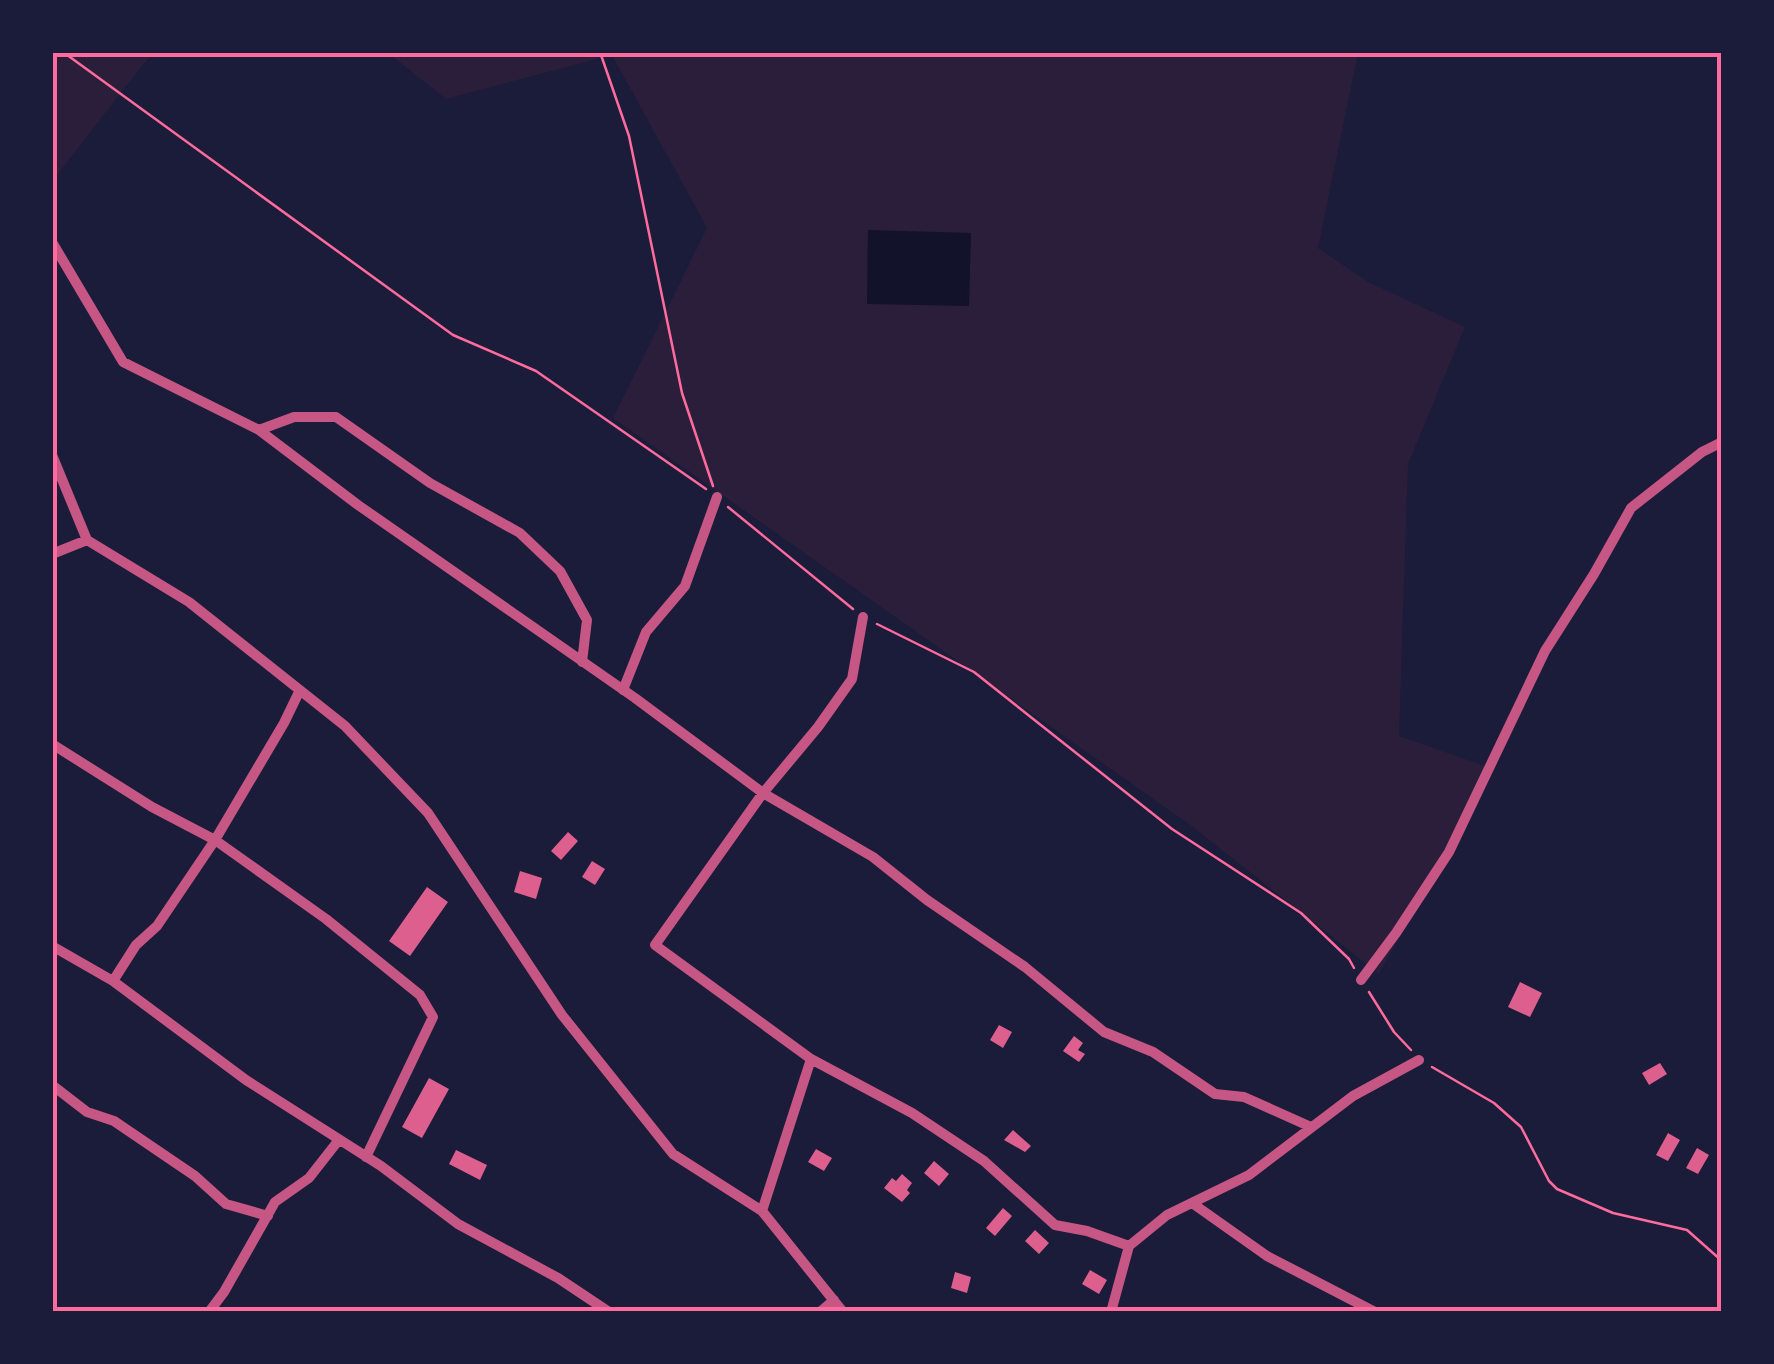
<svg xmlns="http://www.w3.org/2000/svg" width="1774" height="1364" font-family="'PT Serif',serif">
<rect width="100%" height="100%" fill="#1b1b3a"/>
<!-- green -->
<path fill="#2a1e3b" d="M 53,53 L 156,53 L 146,61 L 53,180 Z
M 388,53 L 1358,53 L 1318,248 L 1368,282 L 1465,327 L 1408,464 L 1399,736 L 1485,766 L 1424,893 L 1379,974 L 1193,827 L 613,418 L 707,228 L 612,55 L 446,99 Z"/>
<!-- water -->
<path fill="#12122b" d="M 868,230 L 971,233 L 969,306 L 867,304 Z"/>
<!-- building -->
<path fill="#dd5f8e" d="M 568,832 L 578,841 L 561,860 L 551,851 Z
M 592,861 L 605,869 L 595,885 L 582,877 Z
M 520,871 L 542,878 L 536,899 L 514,892 Z
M 427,887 L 448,902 L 410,956 L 389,941 Z
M 1520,982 L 1542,993 L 1530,1017 L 1508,1007 Z
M 999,1025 L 1012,1032 L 1003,1048 L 990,1040 Z
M 1074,1036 L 1083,1043 L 1078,1050 L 1085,1054 L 1079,1062 L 1063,1051 Z
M 1660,1063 L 1667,1074 L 1649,1085 L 1642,1073 Z
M 429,1078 L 449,1089 L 422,1138 L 402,1127 Z
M 1013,1130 L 1031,1146 L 1025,1152 L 1004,1140 Z
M 1668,1133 L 1680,1140 L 1668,1161 L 1656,1155 Z
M 1697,1148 L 1709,1155 L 1698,1174 L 1686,1168 Z
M 816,1149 L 832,1158 L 824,1171 L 808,1162 Z
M 456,1150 L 487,1165 L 480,1180 L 449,1164 Z
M 934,1161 L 949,1174 L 939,1186 L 924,1173 Z
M 902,1174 L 912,1183 L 907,1190 L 910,1193 L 902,1202 L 884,1188 L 892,1178 L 896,1181 Z
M 1003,1208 L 1012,1216 L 995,1236 L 986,1228 Z
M 1035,1230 L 1049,1243 L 1039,1254 L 1025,1241 Z
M 1090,1270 L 1107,1280 L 1099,1294 L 1082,1284 Z
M 955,1272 L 971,1277 L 967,1293 L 951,1288 Z"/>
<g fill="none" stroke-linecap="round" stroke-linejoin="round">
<!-- path -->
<path stroke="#ff6b9d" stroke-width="2.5" d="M 63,52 L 453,335 L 536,371 L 706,489
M 600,52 L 629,136 L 682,393 L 713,486
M 728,507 L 853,609
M 877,624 L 974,672 L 1172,829 L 1301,913 L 1349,959 L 1354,968
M 1369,992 L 1394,1032 L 1411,1050
M 1432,1067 L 1494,1103 L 1521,1127 L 1549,1181 L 1557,1189 L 1613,1213 L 1687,1230 L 1722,1261"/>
<!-- minor -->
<path stroke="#c65784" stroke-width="10" d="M 52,242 L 123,362 L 259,430 L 358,505 L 635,698 L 763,793 L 873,857 L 927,900 L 1025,967 L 1104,1032 L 1153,1052 L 1215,1094 L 1244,1097 L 1311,1127
M 259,430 L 294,417 L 336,417 L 430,483 L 520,533 L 560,571 L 587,620 L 582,662
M 52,455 L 87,540 L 189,602 L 345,726 L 428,813 L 562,1015 L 673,1154 L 762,1211 L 843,1312
M 52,554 L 87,540
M 863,617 L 852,679 L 818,727 L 763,793 L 655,945 L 811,1059 L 912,1113 L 984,1161 L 1055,1225 L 1087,1231 L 1129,1246
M 623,690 L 646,632 L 685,586 L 717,497
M 52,744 L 152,807 L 215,840 L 326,919 L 420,995 L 433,1017 L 366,1157
M 52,946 L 113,981 L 246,1080 L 381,1166 L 458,1224 L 558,1278 L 609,1312
M 1361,980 L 1396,933 L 1449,852 L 1545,651 L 1594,574 L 1631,508 L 1702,452 L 1722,442
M 113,981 L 136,945 L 157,926 L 215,840 L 284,723 L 299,692
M 52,1085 L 87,1112 L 114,1121 L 195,1176 L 226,1204 L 268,1216
M 1192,1203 L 1267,1256 L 1375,1312
M 762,1211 L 811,1059
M 209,1312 L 224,1292 L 275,1202 L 309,1178 L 338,1141
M 820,1312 L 834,1300
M 1111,1312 L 1129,1246 L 1167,1215 L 1249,1175 L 1353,1096 L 1419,1060"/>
</g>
<!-- border -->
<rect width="1774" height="1364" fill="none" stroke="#1b1b3a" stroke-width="110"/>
<rect x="55" y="55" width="1664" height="1254" fill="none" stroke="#ff6b9d" stroke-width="4"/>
</svg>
